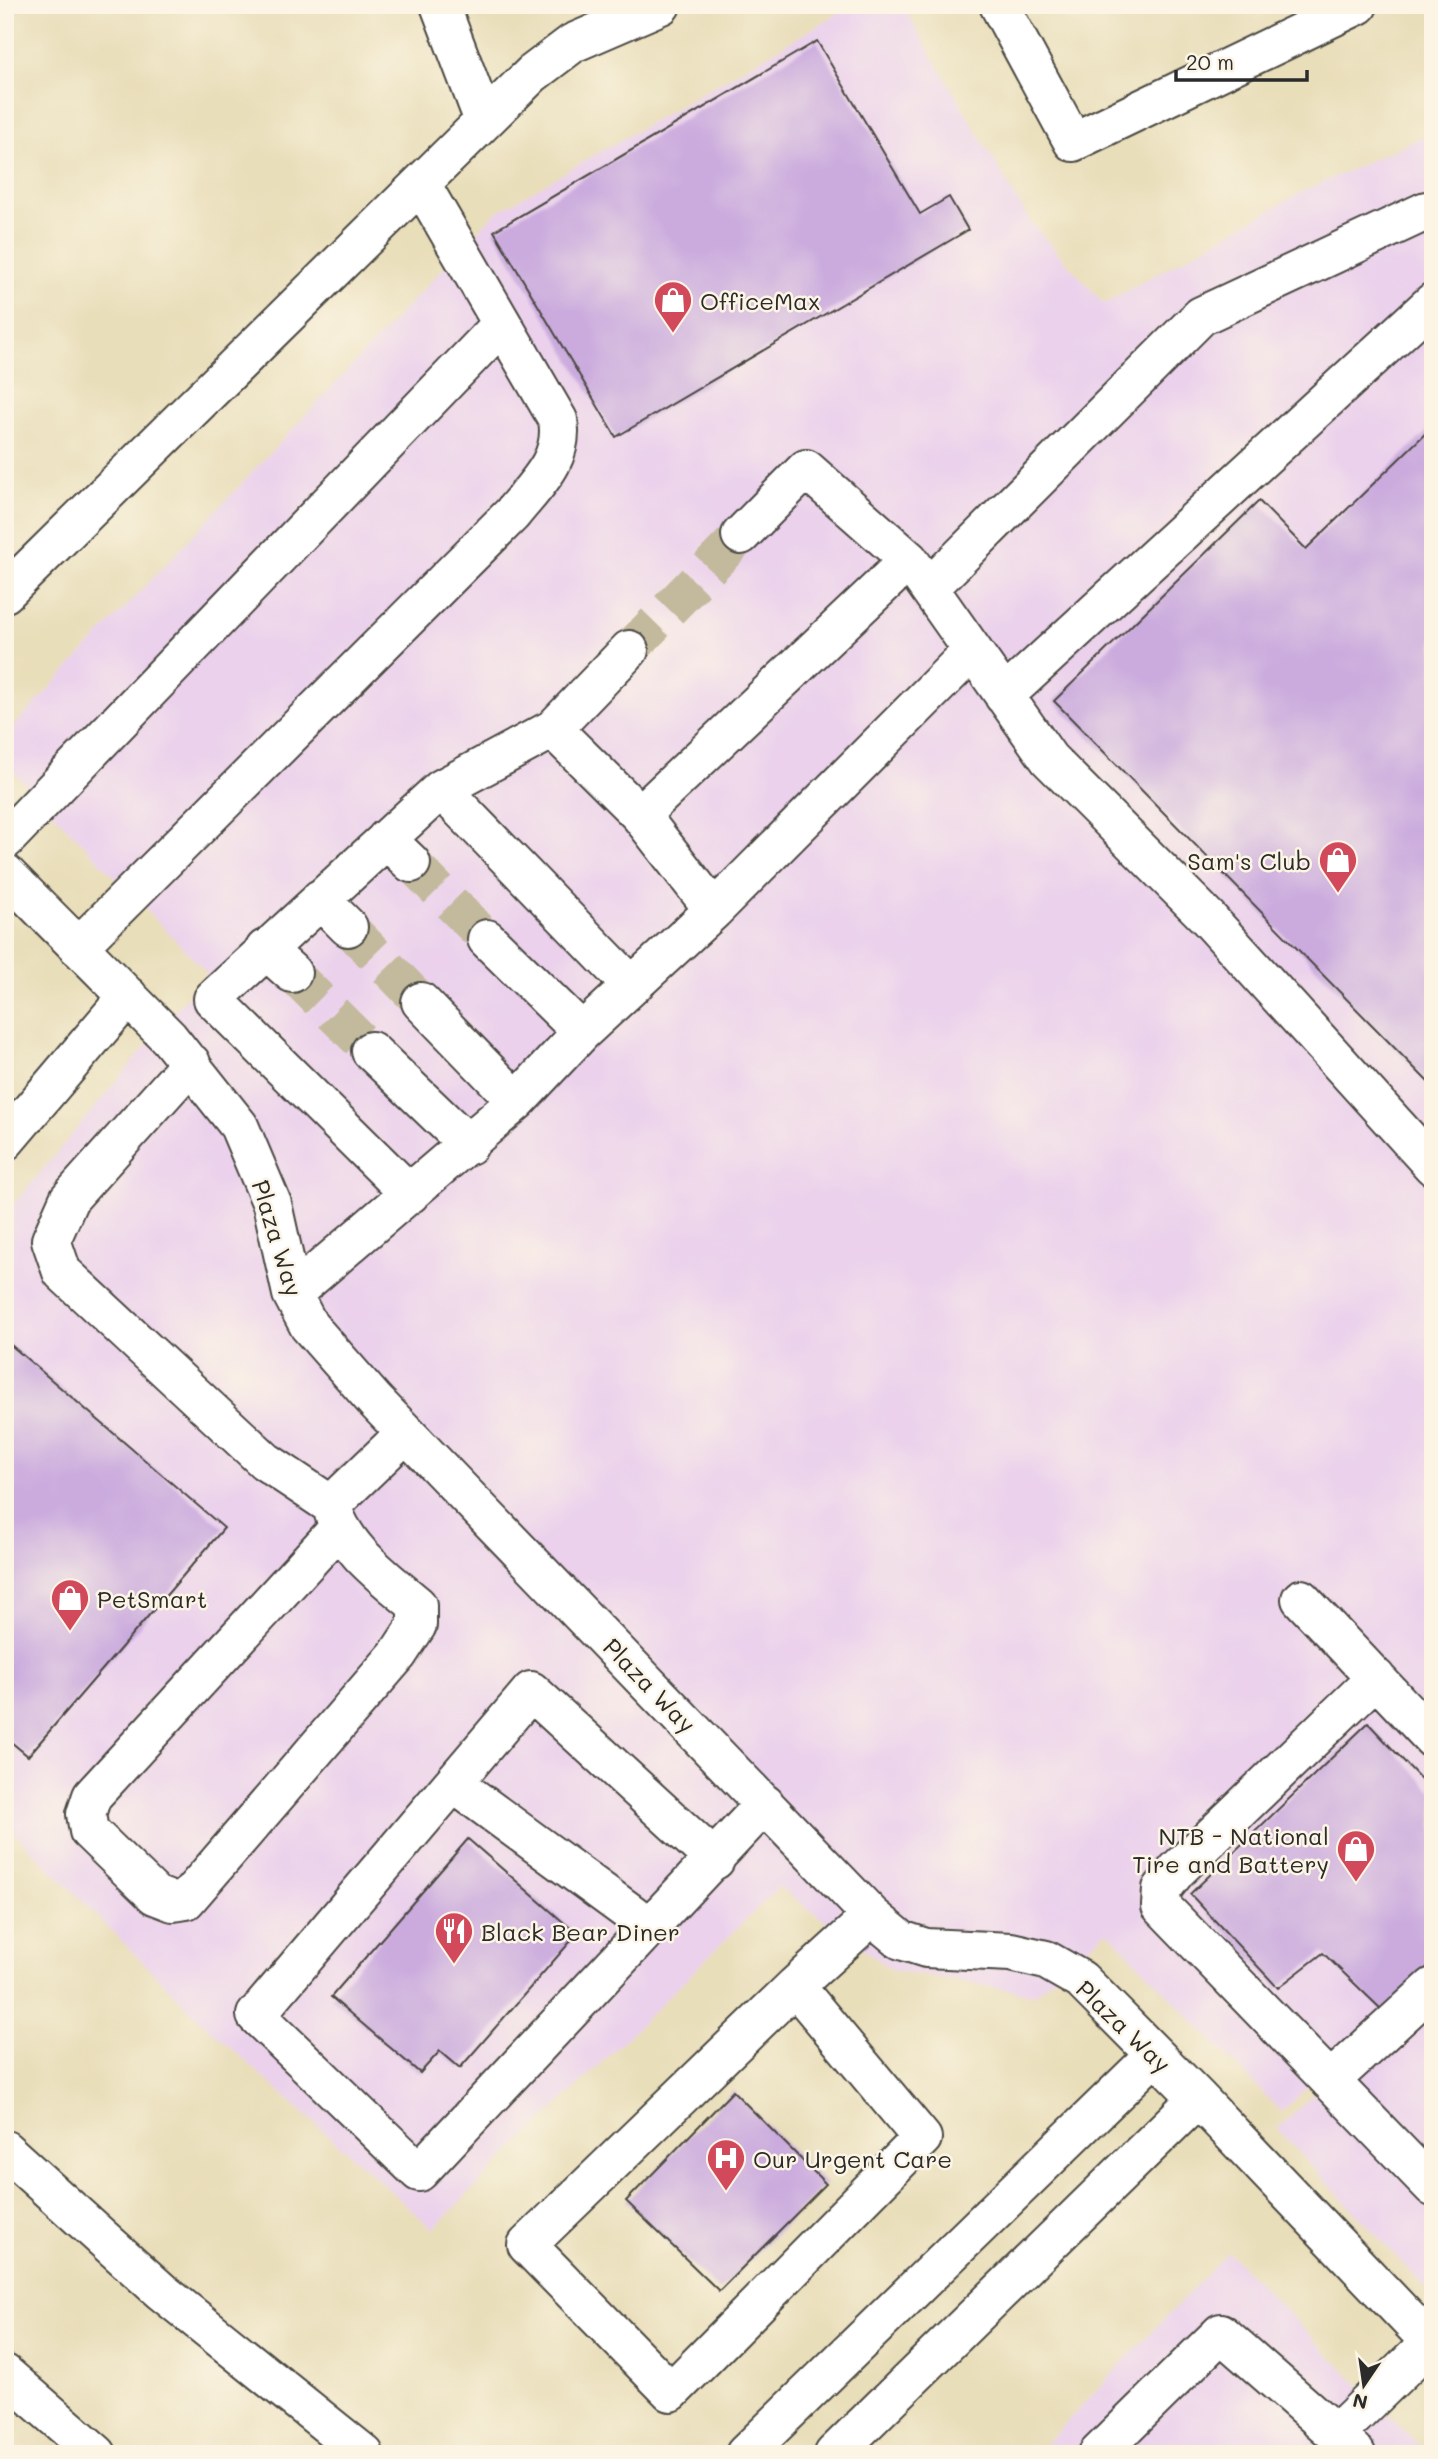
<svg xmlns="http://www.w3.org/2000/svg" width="1438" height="2459" font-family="Mali,sans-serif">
<rect width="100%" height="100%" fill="#fcf5e5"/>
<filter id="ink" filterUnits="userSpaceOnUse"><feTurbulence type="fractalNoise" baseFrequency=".0143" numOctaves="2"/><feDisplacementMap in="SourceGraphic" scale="14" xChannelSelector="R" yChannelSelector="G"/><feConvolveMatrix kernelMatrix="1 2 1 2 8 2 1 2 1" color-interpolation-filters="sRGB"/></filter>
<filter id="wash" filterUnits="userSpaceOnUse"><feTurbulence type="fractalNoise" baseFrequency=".00686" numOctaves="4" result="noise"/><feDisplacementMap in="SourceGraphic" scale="28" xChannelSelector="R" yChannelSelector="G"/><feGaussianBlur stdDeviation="1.57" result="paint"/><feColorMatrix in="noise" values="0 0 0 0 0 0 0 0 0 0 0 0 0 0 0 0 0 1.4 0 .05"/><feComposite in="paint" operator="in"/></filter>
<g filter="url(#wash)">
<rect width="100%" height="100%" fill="#e9deba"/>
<!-- built -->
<path fill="#ebd1ec" d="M 853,5 L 902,5 L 1031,223 L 1104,304 L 1302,192 L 1433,132 L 1433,1969 L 1281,2112 L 1107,1931 L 1034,1994 L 892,1970 L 779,1887 L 433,2229 L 201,2021 L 5,1823 L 5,1215 L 207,973 L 5,763 L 5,736 L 495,213 Z
M 1433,1980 L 1433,2296 L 1277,2129 Z
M 1228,2252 L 1427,2454 L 1036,2454 Z"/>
<g id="blocks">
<!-- building -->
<path fill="#cbabde" d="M 817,41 L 920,214 L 949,197 L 968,230 L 616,437 L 494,231 Z
M 1433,426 L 1433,1087 L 1054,701 L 1259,501 L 1306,549 Z
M 5,1340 L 224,1528 L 28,1756 L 5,1737 Z
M 1368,1723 L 1433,1792 L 1433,1962 L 1383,2011 L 1323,1953 L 1278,1988 L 1190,1894 Z
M 468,1839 L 577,1934 L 460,2068 L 440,2051 L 420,2073 L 331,1997 Z
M 733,2091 L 826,2184 L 719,2291 L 626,2201 Z"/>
</g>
</g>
<g filter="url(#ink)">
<use href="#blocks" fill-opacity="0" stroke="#484640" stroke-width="2"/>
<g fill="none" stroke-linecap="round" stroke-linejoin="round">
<!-- minor-tunnel -->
<path stroke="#c3ba9d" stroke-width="38" stroke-dasharray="38 19" stroke-linecap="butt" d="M 629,650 L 741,535
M 411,863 L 487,939
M 348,927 L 421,1002
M 292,973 L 371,1051"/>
<!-- minor casing -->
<g stroke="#484640" stroke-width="42">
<path id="minor" d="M 440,5 L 484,121
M 999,5 L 1073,142 L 1358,5
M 741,535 L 806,469 L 909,560 L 1049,759 L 1208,918 L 1433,1166
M 930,587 L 1201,316 L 1426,211 L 1433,214
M 5,593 L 532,74 L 573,43 L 661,5
M 1004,696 L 1433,302
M 553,729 L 640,815 L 714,910
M 441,789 L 631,985
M 640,815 L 909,560
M 386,839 L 411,863
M 5,840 L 502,324
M 5,873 L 169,1038 L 239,1126 L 272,1204 L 292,1294 L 309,1326 L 375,1401 L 872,1916 L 901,1940 L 926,1948 L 1011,1952 L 1046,1960 L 1081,1980 L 1198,2098 L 1433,2345
M 320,899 L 348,927
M 487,939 L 582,1032
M 78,947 L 512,514 C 535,485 565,460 558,420 L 421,184
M 265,949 L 292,973
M 421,1002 L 517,1101
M 371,1051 L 469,1145
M 191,1063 L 69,1199 L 51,1240 L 62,1272 L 265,1461 L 331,1505 L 406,1433
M 5,1141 L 128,996
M 410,1194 L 213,999 L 441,789 L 553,729 L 629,650
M 292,1294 L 517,1101 L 582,1032 L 714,910 L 972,651
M 331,1505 C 344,1549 383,1576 417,1605 L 417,1625 L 398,1654 L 186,1900 L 173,1902 L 155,1895 L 89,1831 L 86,1814 L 92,1796 L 338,1529
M 1301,1599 L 1433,1739
M 1376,1678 L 1177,1870 L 1162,1889 L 1161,1906 L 1433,2187
M 453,1783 L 651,1928
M 715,1860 L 531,1691 L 256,2015 L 419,2172 L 765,1804
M 795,1986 L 922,2138 L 671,2392 L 527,2245 L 795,1986 L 872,1916
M 1330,2081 L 1433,1987
M 5,2150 L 161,2291 L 364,2454
M 745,2454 L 1155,2055
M 834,2454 L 1198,2098
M 1098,2454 L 1221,2333 L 1336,2434
M 1356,2454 L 1336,2434 L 1431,2342"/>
</g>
<!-- highway casing -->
<g stroke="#484640" stroke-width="42">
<path id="highway" d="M 5,2374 L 97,2454"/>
</g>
<!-- minor -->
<use href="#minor" stroke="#fff" stroke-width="38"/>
<!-- highway -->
<use href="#highway" stroke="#fff" stroke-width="38"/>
</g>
</g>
<!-- icons -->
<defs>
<g id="shop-pin" transform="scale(2.0125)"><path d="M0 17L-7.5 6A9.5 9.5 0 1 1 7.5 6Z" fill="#d1495b" stroke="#fcf5e5"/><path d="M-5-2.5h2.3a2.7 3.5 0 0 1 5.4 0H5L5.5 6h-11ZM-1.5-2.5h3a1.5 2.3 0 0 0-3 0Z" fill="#fff"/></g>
<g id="restaurant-pin" transform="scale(2.0125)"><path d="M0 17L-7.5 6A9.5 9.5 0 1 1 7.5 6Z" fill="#d1495b" stroke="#fcf5e5"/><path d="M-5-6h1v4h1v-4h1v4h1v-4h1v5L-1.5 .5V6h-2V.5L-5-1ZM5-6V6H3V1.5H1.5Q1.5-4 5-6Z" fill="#fff"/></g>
<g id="hospital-pin" transform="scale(2.0125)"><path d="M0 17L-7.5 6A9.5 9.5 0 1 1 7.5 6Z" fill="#d1495b" stroke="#fcf5e5"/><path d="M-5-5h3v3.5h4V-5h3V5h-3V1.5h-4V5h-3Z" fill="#fff"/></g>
</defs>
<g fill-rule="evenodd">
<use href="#shop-pin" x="673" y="300"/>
<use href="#shop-pin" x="1338" y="860"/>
<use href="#shop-pin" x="70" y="1598"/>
<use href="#shop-pin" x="1356" y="1849"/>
<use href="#restaurant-pin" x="454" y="1931"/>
<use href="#hospital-pin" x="726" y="2158"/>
</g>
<g text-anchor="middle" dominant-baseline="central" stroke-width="5" stroke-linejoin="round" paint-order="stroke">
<!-- poi labels -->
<g font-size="24" fill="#2b2b2b" stroke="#fcf5e5" text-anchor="start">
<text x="700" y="300">OfficeMax</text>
<text x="1311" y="860" text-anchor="end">Sam's Club</text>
<text x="97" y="1598">PetSmart</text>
<text x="1329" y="1835" text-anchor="end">NTB - National<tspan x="1329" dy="28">Tire and Battery</tspan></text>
<text x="481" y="1931">Black Bear Diner</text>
<text x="753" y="2158">Our Urgent Care</text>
</g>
<!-- street labels -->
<g font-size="24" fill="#2b2b2b" stroke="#fcf5e5">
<text transform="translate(278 1238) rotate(73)">Plaza Way</text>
<text transform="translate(650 1685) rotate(46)">Plaza Way</text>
<text transform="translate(1124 2026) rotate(44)">Plaza Way</text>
</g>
</g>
<!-- margin -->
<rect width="1438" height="2459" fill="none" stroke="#fcf5e5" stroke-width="28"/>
<!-- north arrow -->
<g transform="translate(1364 2385) rotate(193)" stroke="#fcf5e5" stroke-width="5" paint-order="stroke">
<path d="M0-5L12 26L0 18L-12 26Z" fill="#2b2b2b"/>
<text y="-10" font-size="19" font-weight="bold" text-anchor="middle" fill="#2b2b2b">N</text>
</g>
<!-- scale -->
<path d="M1176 70v10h131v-10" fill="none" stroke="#2b2b2b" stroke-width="3.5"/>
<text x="1186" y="70" font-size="21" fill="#2b2b2b" stroke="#fcf5e5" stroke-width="5" paint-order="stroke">20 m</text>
</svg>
